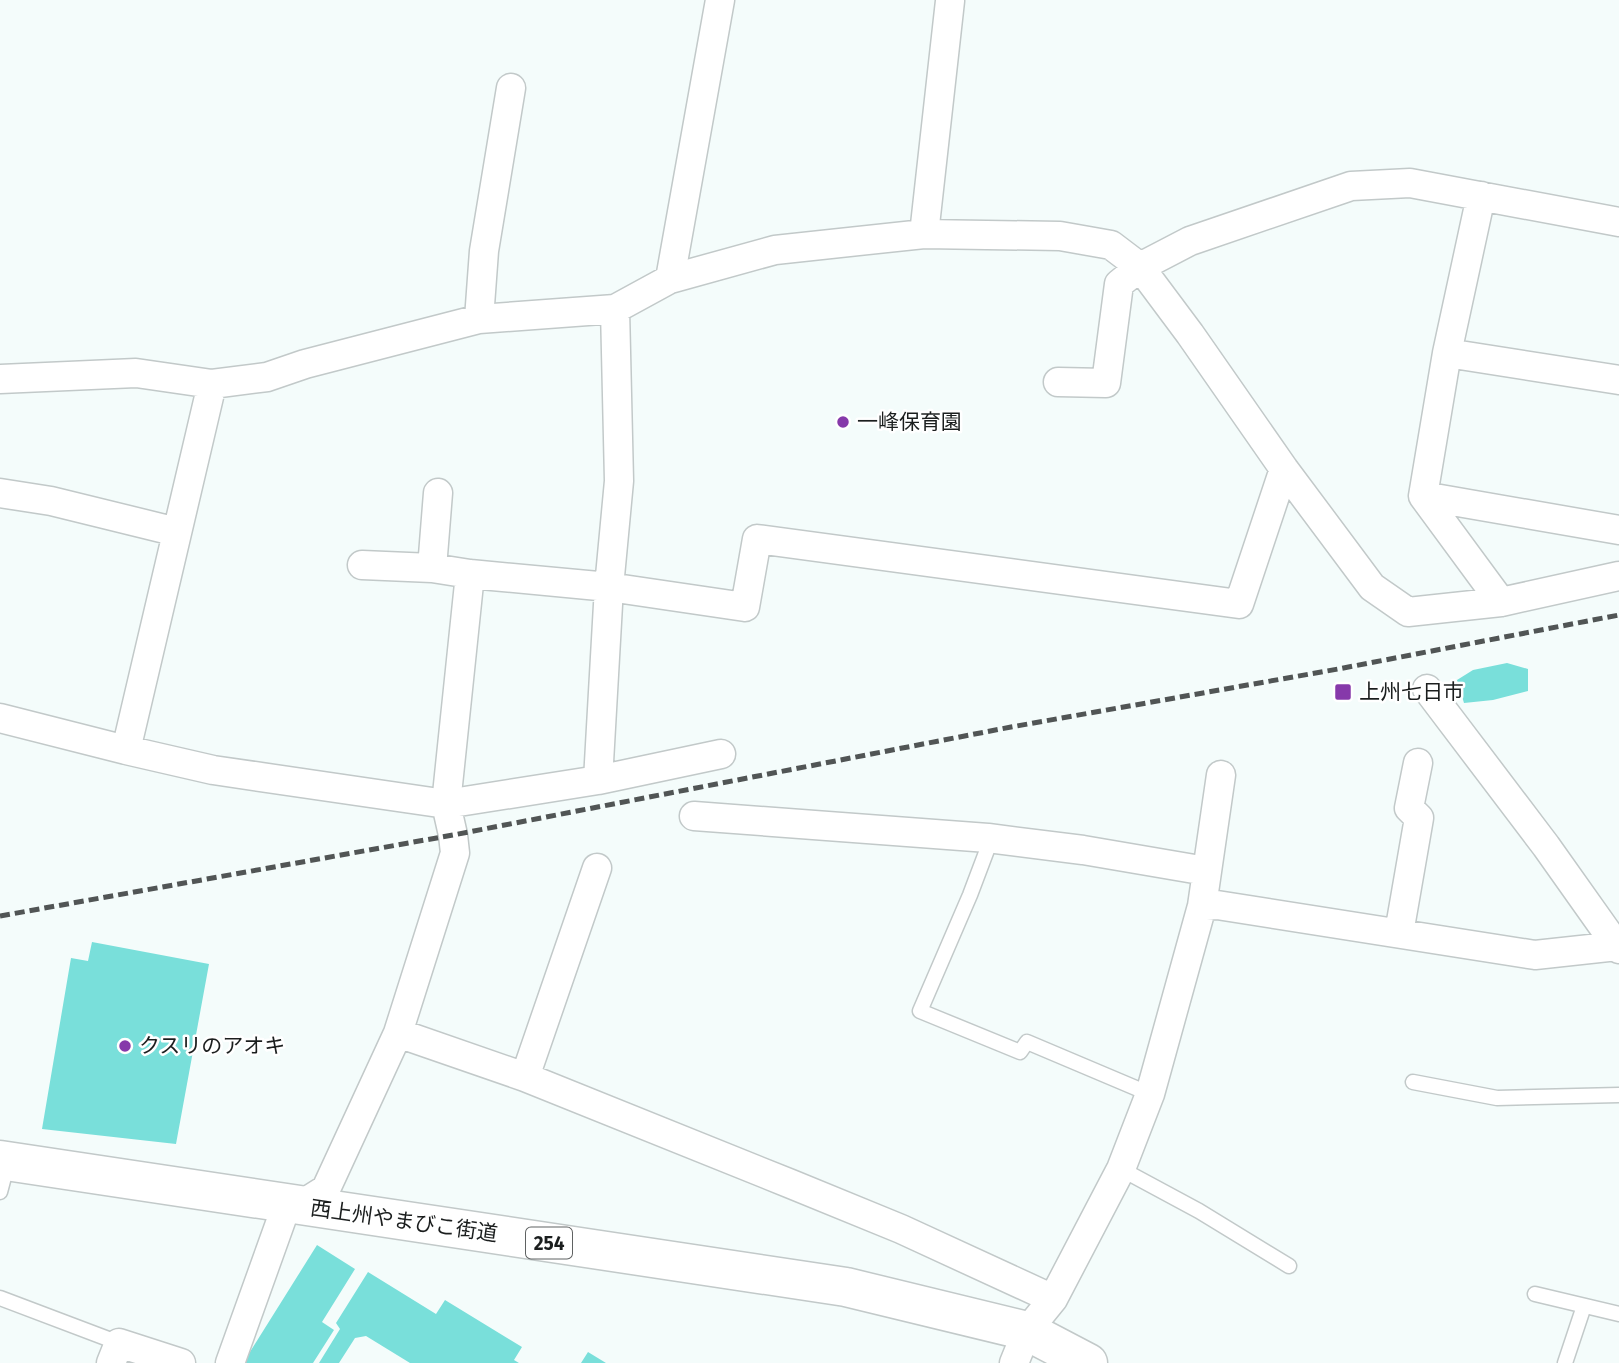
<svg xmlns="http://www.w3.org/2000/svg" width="1619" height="1363" font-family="'Fira Sans','Noto Sans JP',sans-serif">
<rect width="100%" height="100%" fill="#f4fcfb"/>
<!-- building -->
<path fill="#79dfda" d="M 1507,663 L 1528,669 L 1528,691 L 1493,700 L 1464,703 L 1457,680 L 1473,670 Z
M 92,942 L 209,964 L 176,1144 L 42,1129 L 71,958 L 88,961 Z
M 317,1245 L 355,1269 L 322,1322 L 334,1330 L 313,1363 L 243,1363 Z
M 368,1272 L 436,1314 L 445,1300 L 522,1347 L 514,1360 L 519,1363 L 410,1363 L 366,1336 L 355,1338 L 339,1363 L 319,1363 L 340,1329 L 336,1323 Z
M 588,1352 L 606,1363 L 581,1363 Z"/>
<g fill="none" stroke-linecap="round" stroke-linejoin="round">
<!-- service casing -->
<g stroke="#c2c9c9" stroke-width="17">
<path id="service" d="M 988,838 L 987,850 L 970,895 L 920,1011 L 1020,1052 L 1027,1042 L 1150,1094
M 1413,1082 L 1497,1098 L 1619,1095
M 1121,1169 L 1199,1211 L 1289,1266
M 0,1192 L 8,1162
M 1535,1294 L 1619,1314
M 0,1298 L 119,1343
M 1565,1363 L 1584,1306"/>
</g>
<!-- minor casing -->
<g stroke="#c2c9c9" stroke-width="31">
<path id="minor" d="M 1481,196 L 1447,353 L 1423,496 L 1501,602
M 924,234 L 950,1
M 670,279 L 720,0
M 479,319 L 484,251 L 511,88
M 1447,353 L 1619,380
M 0,379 L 136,373 L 212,384 L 267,377 L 305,364 L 479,319 L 615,309 L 670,279 L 775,250 L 924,234 L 1060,236 L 1111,245 L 1140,267 L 1190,334 L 1284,469 L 1372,587 L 1408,612 L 1501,602 L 1619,576
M 1058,382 L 1106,383 L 1119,284 L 1140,267 L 1190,241 L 1351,186 L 1410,183 L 1619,222
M 0,493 L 51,501 L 177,532
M 1423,496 L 1619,530
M 362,565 L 432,568 L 470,574 L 609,587 L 745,607 L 757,539 L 1239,604 L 1284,469
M 432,568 L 438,493
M 470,574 L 446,804 L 598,780 L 721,754
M 1427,689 L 1546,846 L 1619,949
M 0,718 L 126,750 L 213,770 L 446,804 L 453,835 L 455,853 L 398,1033 L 326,1189 L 299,1206
M 126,750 L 212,384
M 598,780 L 609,587 L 619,481 L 615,309
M 694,816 L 988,838 L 1083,850 L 1206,871
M 1202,906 L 1217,905 L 1535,955 L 1618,946
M 1399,933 L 1419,818 L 1409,808 L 1418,763
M 398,1033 L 525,1077 L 791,1184 L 901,1229 L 1053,1299
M 525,1077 L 597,868
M 111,1363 L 119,1343 L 181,1363
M 230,1363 L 287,1204
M 1014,1363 L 1027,1331 L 1053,1299 L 1121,1169 L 1150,1094 L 1202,906 L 1221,775"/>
</g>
<!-- trunk casing -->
<g stroke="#c2c9c9" stroke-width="41">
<path id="trunk" d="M 0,1160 L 846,1287 L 1027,1331 L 1088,1363"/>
</g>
<!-- service -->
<use href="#service" stroke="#fff" stroke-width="14"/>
<!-- minor -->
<use href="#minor" stroke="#fff" stroke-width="28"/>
<!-- trunk -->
<use href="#trunk" stroke="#fff" stroke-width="38"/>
<!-- rail -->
<path stroke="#515555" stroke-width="5" stroke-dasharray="10 5" stroke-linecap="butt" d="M 0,916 L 453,835 L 1011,727 L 1338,669 L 1619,615"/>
</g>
<!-- markers -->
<g fill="#8639aa" stroke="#fff" stroke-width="2.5">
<circle cx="843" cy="422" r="7"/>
<rect x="1334" y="683" width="18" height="18" rx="3.5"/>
<circle cx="125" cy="1046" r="7"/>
</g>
<g text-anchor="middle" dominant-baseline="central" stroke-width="5" stroke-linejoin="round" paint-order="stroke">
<!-- shield labels -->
<rect fill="#fff" stroke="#5f6262" stroke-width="2" x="526" y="1227.5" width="46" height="31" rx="5"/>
<g font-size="19" font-weight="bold" fill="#1b1e1e">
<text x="549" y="1243">254</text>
</g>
<!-- poi labels -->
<g font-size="21" fill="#1b1e1e" stroke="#fff" text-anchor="start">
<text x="857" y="422">一峰保育園</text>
<text x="1359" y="692">上州七日市</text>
<text x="139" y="1046">クスリのアオキ</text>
</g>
<!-- street labels -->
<g font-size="21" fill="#1b1e1e" stroke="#fff">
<text transform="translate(404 1221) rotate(8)">西上州やまびこ街道</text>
</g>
</g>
</svg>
